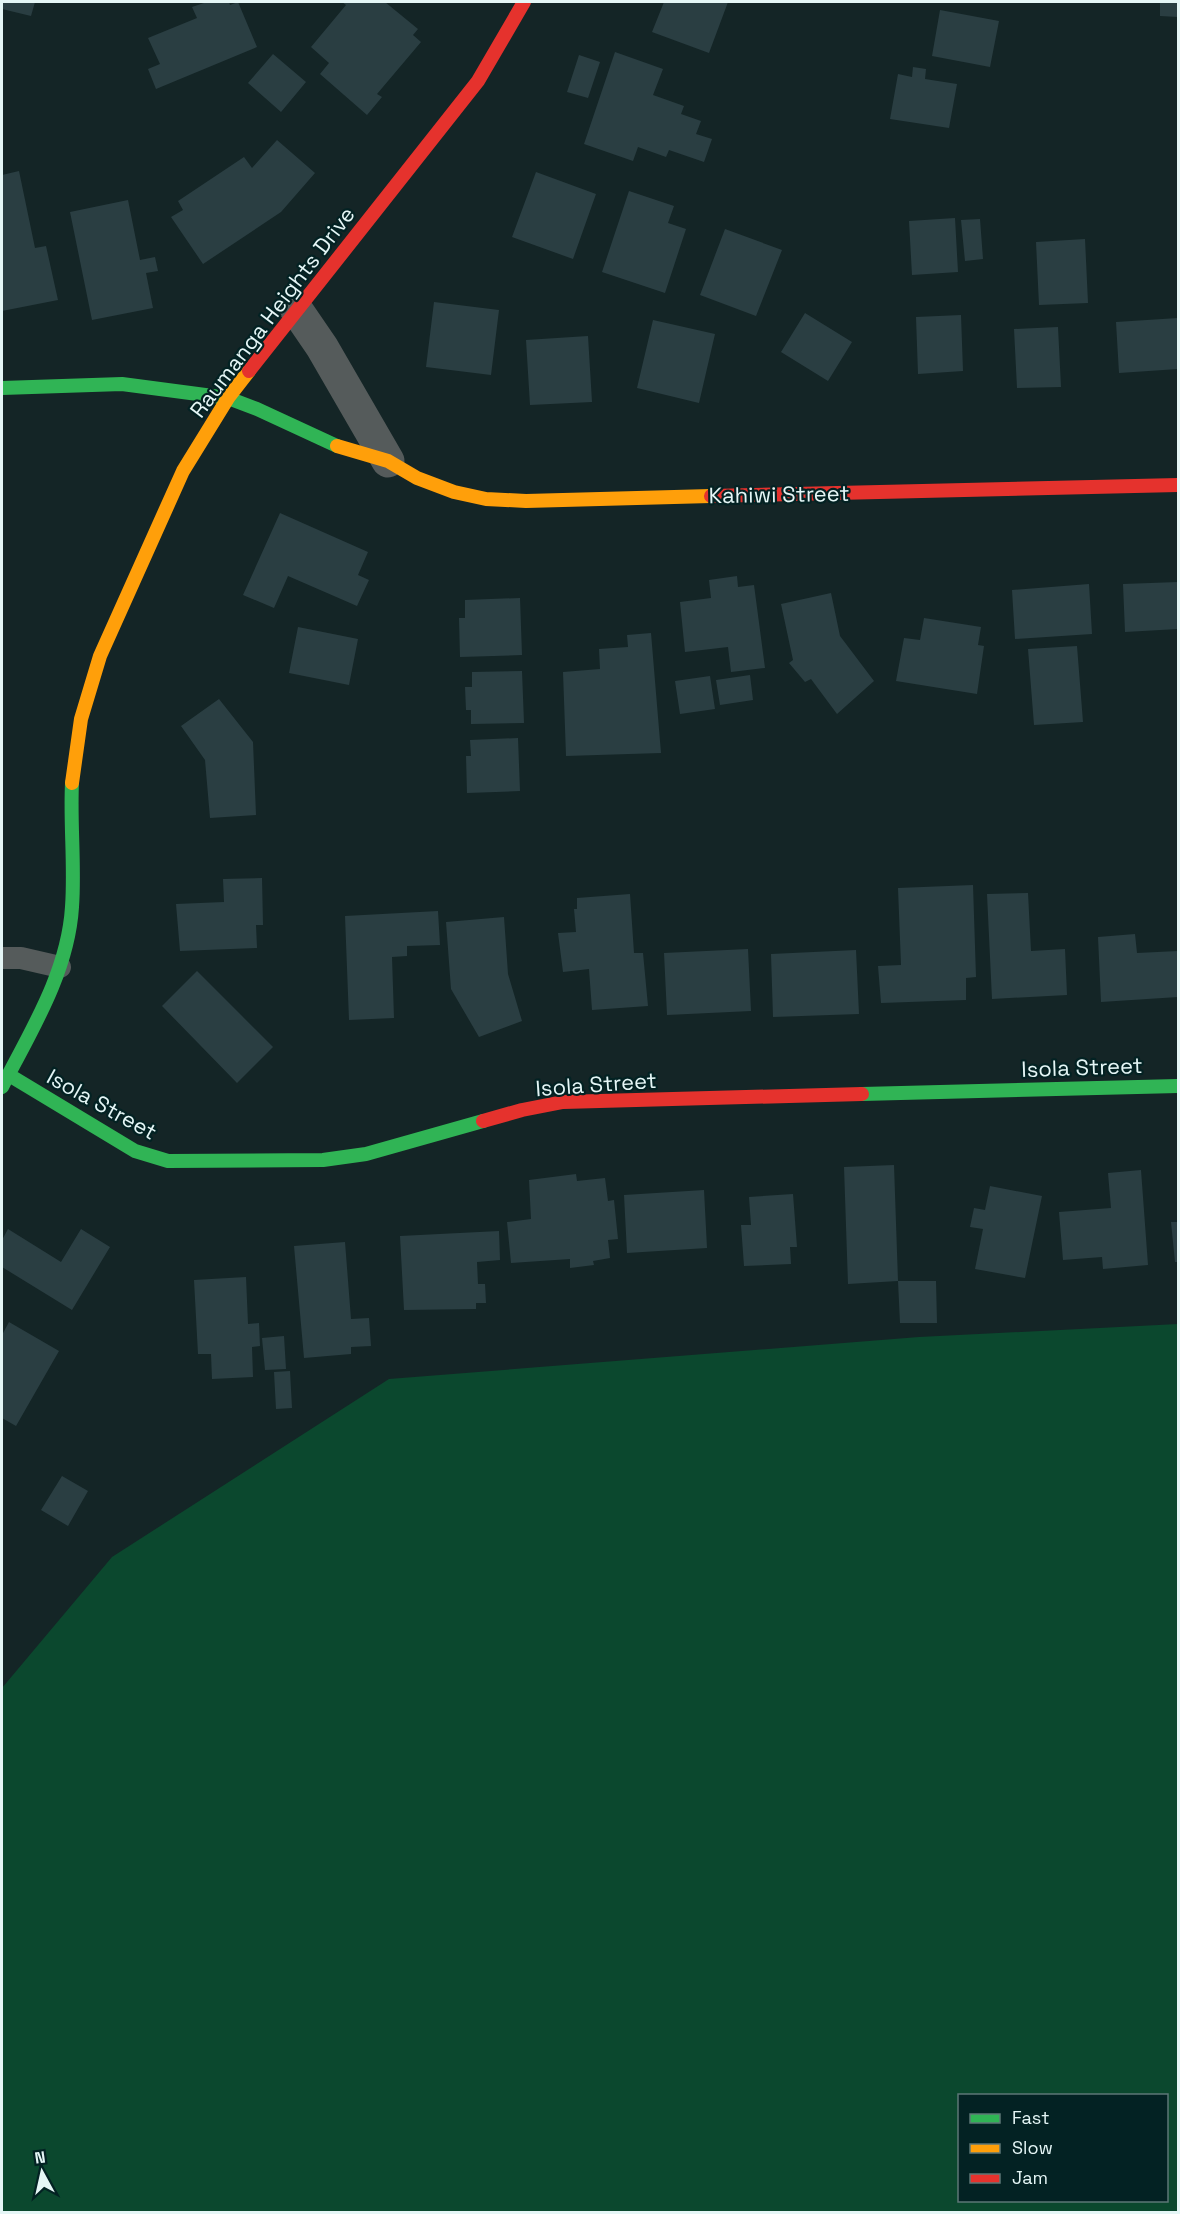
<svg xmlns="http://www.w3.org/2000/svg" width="1180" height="2214" font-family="'Space Grotesk',sans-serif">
<rect width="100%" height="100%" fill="#142526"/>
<!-- green -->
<path fill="#0b482e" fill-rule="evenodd" d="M 1178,1324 L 1178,2212 L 2,2212 L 2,1688 L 112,1557 L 389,1379 L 919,1337 ZM 960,2096 L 1166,2096 L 1166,2200 L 960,2200 Z"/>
<!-- building -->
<path fill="#2a3e42" d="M 2,2 L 35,2 L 31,16 L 2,9 Z
M 207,2 L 229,2 L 230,5 L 238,2 L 257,47 L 156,89 L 148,69 L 160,64 L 148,38 L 197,18 L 192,7 Z
M 342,2 L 385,2 L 418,29 L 413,35 L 421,42 L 377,94 L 382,97 L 367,115 L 320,74 L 329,63 L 311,47 L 346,5 Z
M 664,2 L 728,2 L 709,53 L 652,32 Z
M 1160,2 L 1178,2 L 1178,17 L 1160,16 Z
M 940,10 L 999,21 L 990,67 L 932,56 Z
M 615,52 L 663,69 L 653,95 L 684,106 L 681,114 L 701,121 L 696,134 L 712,139 L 704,162 L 669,150 L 666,157 L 638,147 L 633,161 L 584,144 Z
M 273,54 L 306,82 L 281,112 L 248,83 Z
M 579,55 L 600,62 L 588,98 L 567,92 Z
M 913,67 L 926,69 L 925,79 L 957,84 L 949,128 L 890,119 L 898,74 L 912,77 Z
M 277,140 L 315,173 L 281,212 L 203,264 L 171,217 L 183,210 L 178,201 L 244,157 L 252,168 Z
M 19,171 L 35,248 L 46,246 L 58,300 L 2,311 L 2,175 Z
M 536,172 L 596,194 L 573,259 L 512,237 Z
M 629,191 L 674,206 L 668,223 L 686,229 L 665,293 L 602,272 Z
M 128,200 L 140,260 L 155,257 L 158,271 L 146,273 L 153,308 L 92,320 L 70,212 Z
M 955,218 L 958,272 L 912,275 L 909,221 Z
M 980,219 L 983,259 L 965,261 L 961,220 Z
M 725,229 L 782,250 L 756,316 L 700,295 Z
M 1085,239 L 1088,303 L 1039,305 L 1036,242 Z
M 434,302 L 499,310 L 491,375 L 426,367 Z
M 805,313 L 852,342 L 828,381 L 781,352 Z
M 961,315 L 963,371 L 918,374 L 916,317 Z
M 1178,318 L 1178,369 L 1119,373 L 1116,322 Z
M 653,320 L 715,334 L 699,403 L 637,388 Z
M 1058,327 L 1061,387 L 1017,388 L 1014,329 Z
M 588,336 L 592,402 L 530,405 L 526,340 Z
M 280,513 L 368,552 L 358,575 L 369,580 L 357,606 L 288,576 L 274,608 L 243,595 Z
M 737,576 L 738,587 L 754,585 L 765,668 L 731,672 L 728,647 L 685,652 L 680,602 L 711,598 L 709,580 Z
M 1178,582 L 1178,629 L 1125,632 L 1123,584 Z
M 1089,584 L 1092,634 L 1015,639 L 1012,590 Z
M 831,593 L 840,636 L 874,681 L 837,714 L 811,679 L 805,682 L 789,663 L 793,660 L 781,604 Z
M 520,598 L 522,655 L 460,657 L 459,618 L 465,618 L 465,600 Z
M 924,618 L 981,627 L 978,645 L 984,646 L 977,694 L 896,681 L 904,638 L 920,640 Z
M 298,627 L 358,639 L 349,685 L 289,673 Z
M 651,633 L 661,753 L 566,756 L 563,672 L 600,669 L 599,649 L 628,647 L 627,635 Z
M 1077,646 L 1083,722 L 1034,725 L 1028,649 Z
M 522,671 L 524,723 L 471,724 L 471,710 L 466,710 L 465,687 L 472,687 L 472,672 Z
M 750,675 L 753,700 L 720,705 L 716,680 Z
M 710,676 L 715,709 L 680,714 L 675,681 Z
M 219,699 L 253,742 L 256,815 L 210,818 L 205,760 L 181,726 Z
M 518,738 L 520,791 L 467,793 L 466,756 L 471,756 L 470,740 Z
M 262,878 L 263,925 L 256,925 L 257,948 L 180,951 L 176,904 L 224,902 L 223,879 Z
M 973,885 L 976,977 L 966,978 L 966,1000 L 881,1003 L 878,966 L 901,965 L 898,888 Z
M 1028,893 L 1031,951 L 1065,949 L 1067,995 L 992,999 L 987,894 Z
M 630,894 L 634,953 L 643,953 L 648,1006 L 592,1010 L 589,969 L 563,972 L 558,933 L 576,932 L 574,909 L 577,909 L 577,898 Z
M 438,911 L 440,945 L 407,946 L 407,956 L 392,957 L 394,1018 L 349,1020 L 345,916 Z
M 504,917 L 508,974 L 522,1021 L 479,1037 L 451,989 L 446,922 Z
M 1135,934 L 1137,953 L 1178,951 L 1178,997 L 1101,1002 L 1098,937 Z
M 748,949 L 751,1011 L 667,1015 L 664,953 Z
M 856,950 L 859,1014 L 773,1017 L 771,954 Z
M 197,971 L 273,1047 L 237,1083 L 162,1006 Z
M 894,1165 L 898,1281 L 936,1281 L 937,1323 L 900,1323 L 898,1281 L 848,1284 L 844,1167 Z
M 1141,1170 L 1148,1265 L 1103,1269 L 1102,1257 L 1063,1260 L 1059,1212 L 1111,1208 L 1108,1173 Z
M 576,1174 L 577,1181 L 605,1178 L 608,1201 L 614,1200 L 618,1239 L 608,1240 L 610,1258 L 593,1261 L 594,1265 L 570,1268 L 570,1259 L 511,1263 L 507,1222 L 531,1219 L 529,1180 Z
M 990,1186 L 1042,1196 L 1025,1278 L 975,1269 L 983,1229 L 970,1227 L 974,1208 L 985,1210 Z
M 704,1190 L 707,1248 L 627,1253 L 624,1195 Z
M 793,1194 L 797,1247 L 790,1247 L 791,1264 L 744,1266 L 741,1225 L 751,1225 L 749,1197 Z
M 1171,1222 L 1178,1222 L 1178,1262 L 1175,1262 Z
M 8,1229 L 61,1262 L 81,1229 L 110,1247 L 72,1310 L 2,1267 L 2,1240 Z
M 499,1231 L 500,1260 L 477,1262 L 478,1284 L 485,1284 L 486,1303 L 476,1303 L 476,1309 L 404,1310 L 400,1236 Z
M 345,1242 L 351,1319 L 369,1318 L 371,1346 L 351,1347 L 351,1354 L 304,1358 L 294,1246 Z
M 246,1277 L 248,1324 L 259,1323 L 260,1346 L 252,1347 L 253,1377 L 212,1379 L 211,1354 L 198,1354 L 194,1280 Z
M 9,1322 L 59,1351 L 16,1426 L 2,1418 L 2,1335 Z
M 284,1336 L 286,1369 L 265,1370 L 262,1338 Z
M 290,1371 L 292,1408 L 276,1409 L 274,1372 Z
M 62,1476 L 88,1491 L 68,1526 L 41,1510 Z"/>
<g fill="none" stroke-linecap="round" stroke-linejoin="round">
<!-- lane -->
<path stroke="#555b5b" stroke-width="22" d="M 2,958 L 21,958 L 60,967"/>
<!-- street -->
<path stroke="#555b5b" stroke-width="33" d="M 296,309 L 322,347 L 388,461"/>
<!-- fast -->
<path stroke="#30b455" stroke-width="14" d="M 2,388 L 122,384 L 228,398 L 257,409 L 337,446
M 9,1075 L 135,1151 L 168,1161 L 323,1160 L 366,1154 L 483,1121
M 2,1087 C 31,1031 68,972 72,907 C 75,866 70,824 72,783
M 862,1094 L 1178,1086"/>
<!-- slow -->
<path stroke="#ff9f0a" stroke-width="14" d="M 337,446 L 388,461 L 417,478 L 454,492 L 486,499 L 526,501 L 711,496
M 72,783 L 81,719 L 100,656 L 183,471 L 228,398 L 249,371"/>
<!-- jam -->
<path stroke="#e5322d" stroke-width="14" d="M 249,371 L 478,81 L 524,2
M 711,496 L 1178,485
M 483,1121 L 522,1110 L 563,1102 L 862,1094"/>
</g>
<g text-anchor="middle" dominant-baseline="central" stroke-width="4.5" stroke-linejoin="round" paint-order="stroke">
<!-- street labels -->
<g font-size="22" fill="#e5f6f6" stroke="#032223">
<text transform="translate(272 312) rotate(-53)">Raumanga Heights Drive</text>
<text transform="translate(779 494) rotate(-1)">Kahiwi Street</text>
<text transform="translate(1082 1067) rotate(-2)">Isola Street</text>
<text transform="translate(596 1084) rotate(-4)">Isola Street</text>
<text transform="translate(102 1104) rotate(29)">Isola Street</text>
</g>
</g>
<!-- border -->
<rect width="1180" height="2214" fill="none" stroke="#e5f6f6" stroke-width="6"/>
<!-- legend -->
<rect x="958" y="2094" width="210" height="108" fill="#032223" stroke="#5d7777" stroke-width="1.5"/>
<rect x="970" y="2114" width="30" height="9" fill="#30b455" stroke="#5d7777" stroke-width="1.5"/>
<text x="1012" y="2124" font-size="18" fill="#e5f6f6">Fast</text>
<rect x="970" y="2144" width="30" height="9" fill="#ff9f0a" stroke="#5d7777" stroke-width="1.5"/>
<text x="1012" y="2154" font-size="18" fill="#e5f6f6">Slow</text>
<rect x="970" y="2174" width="30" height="9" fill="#e5322d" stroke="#5d7777" stroke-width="1.5"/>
<text x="1012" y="2184" font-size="18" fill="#e5f6f6">Jam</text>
<!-- north arrow -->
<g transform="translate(42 2172) rotate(352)" stroke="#032223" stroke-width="4.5" paint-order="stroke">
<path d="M0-4.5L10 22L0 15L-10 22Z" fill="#e5f6f6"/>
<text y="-9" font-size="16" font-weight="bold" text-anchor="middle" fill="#e5f6f6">N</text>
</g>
</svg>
